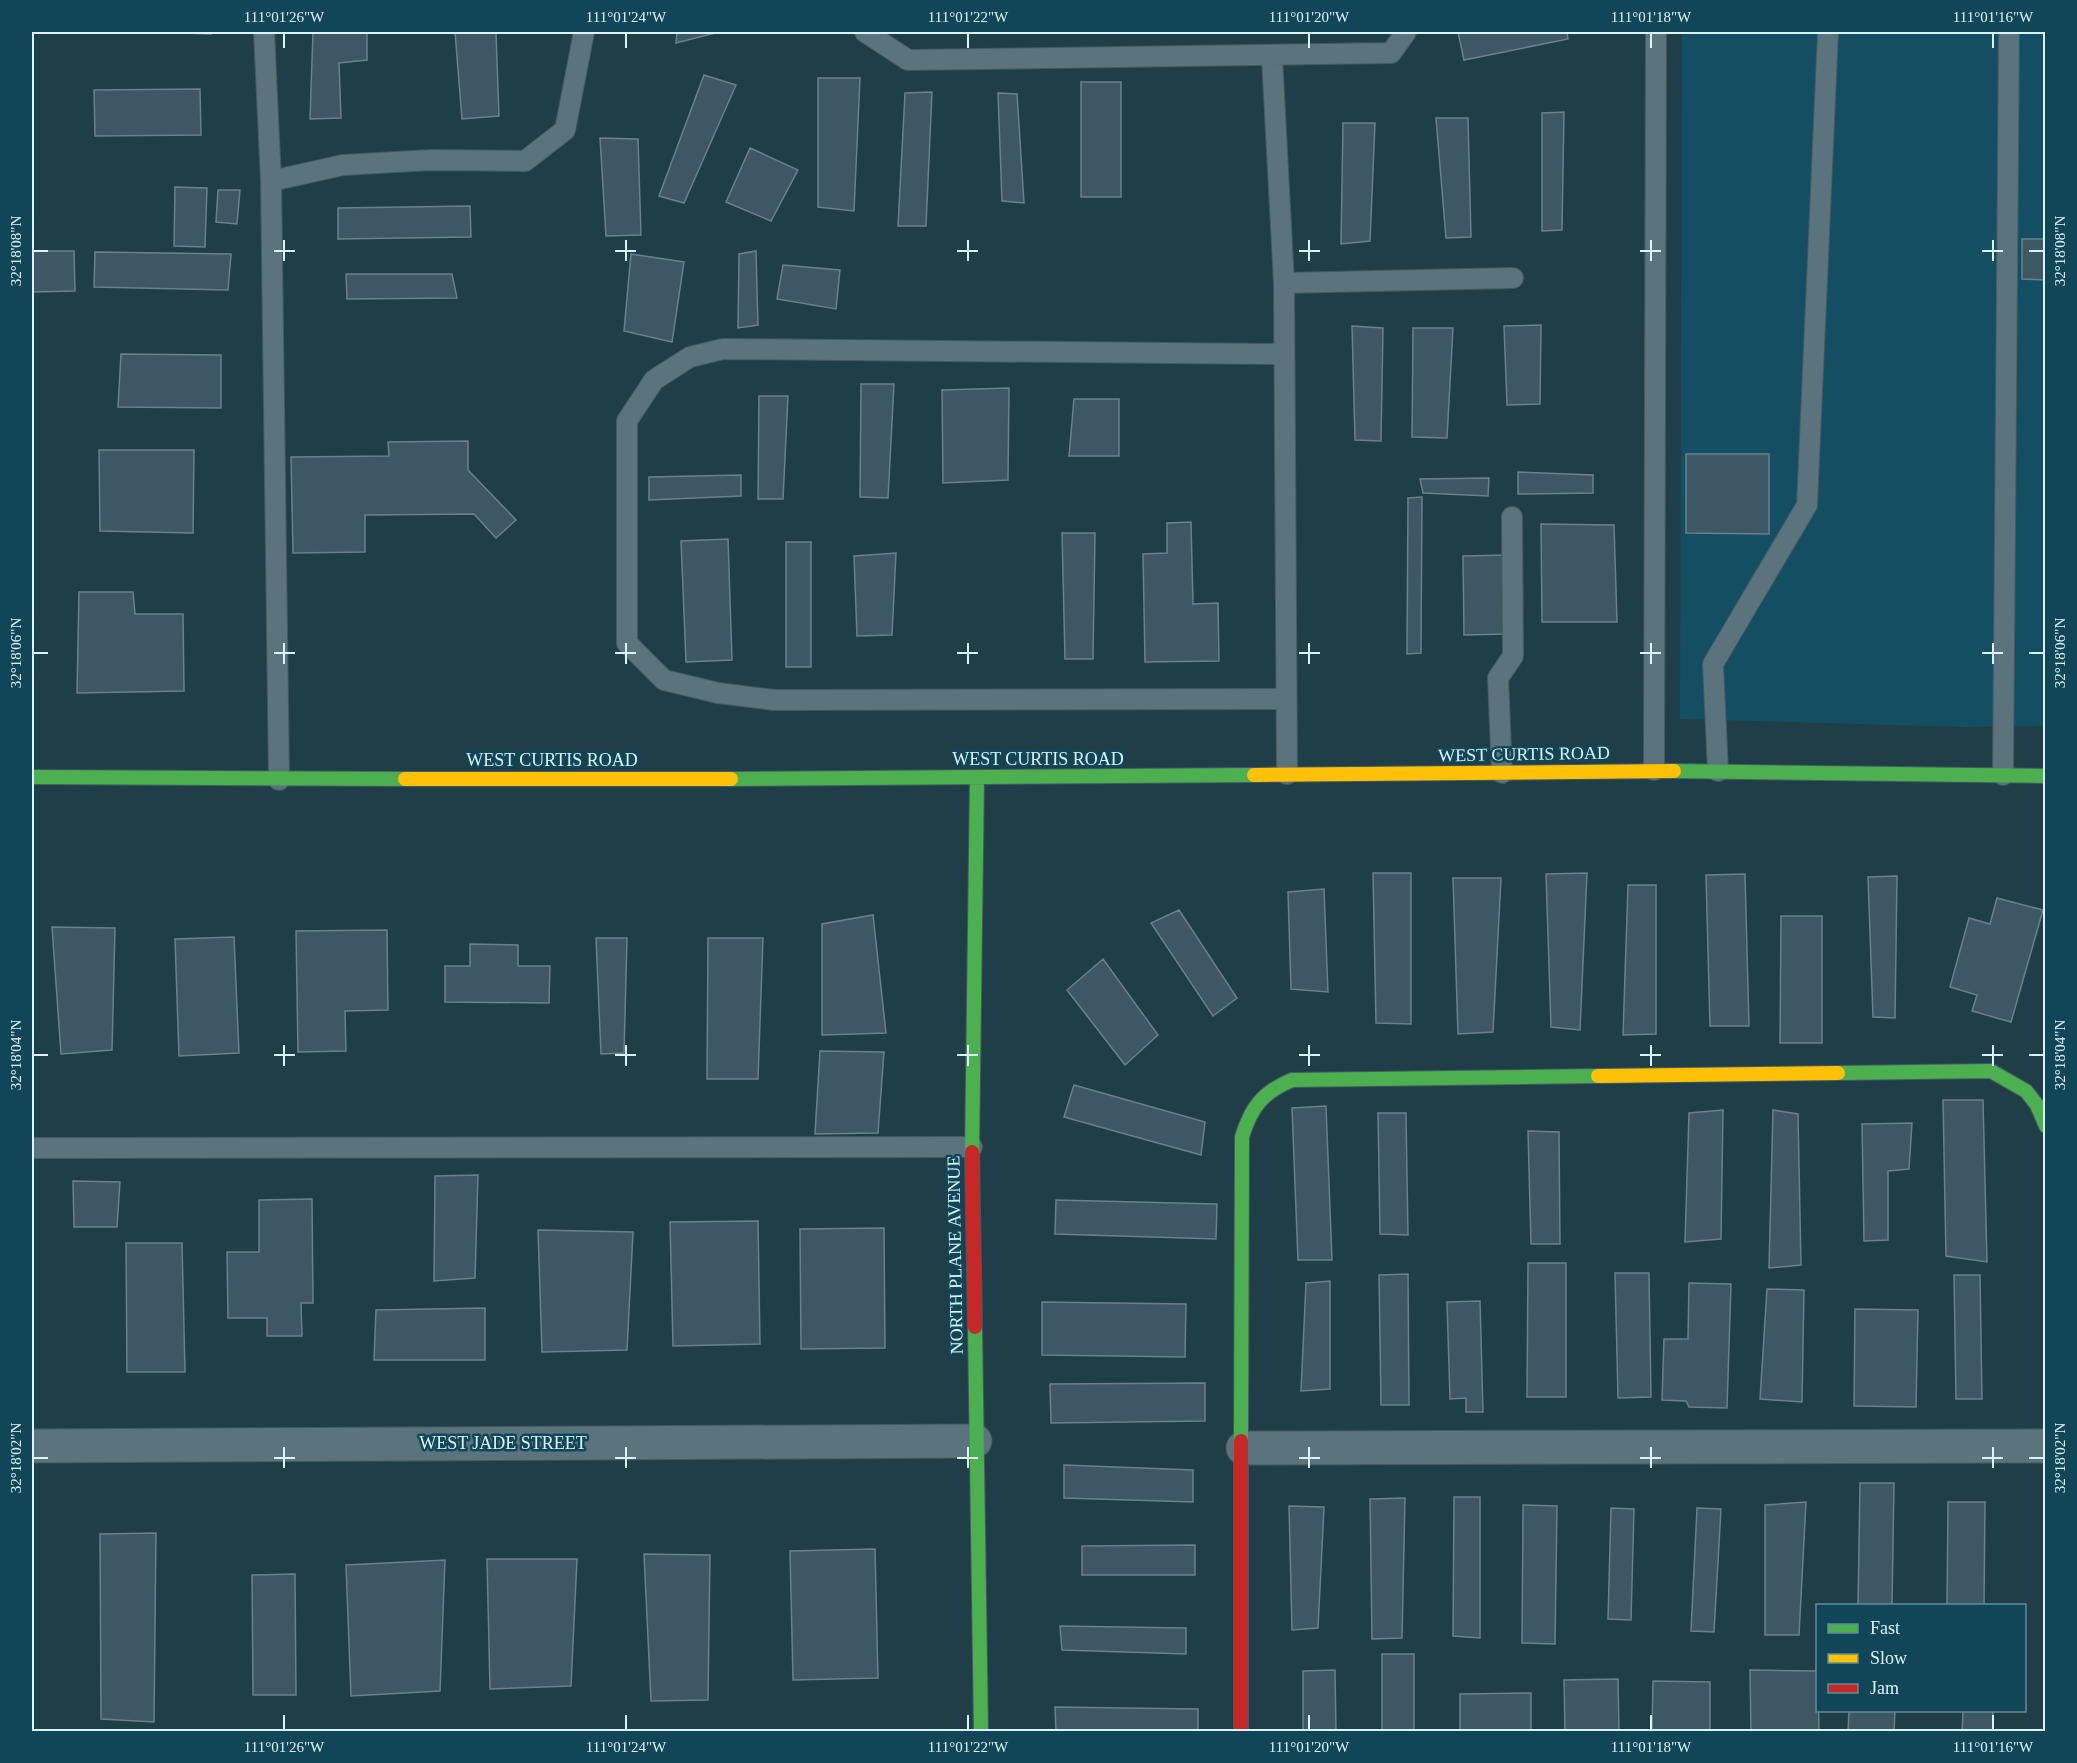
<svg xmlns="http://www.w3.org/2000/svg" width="2077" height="1763" font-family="Georgia,serif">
<rect width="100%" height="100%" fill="#203e47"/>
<!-- built -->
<path fill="#144e62" d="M 1682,32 L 2045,32 L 2045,726 L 1965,727 L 1680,719 Z"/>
<!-- building -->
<path fill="#3e5765" stroke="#6a818d" stroke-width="1.5" d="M 156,32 L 212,32 L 211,34 Z
M 313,32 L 367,32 L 367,60 L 339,63 L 341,118 L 310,119 Z
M 455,32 L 496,32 L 499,116 L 462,119 Z
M 677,32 L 719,32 L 676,43 Z
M 1458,32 L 1567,32 L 1568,39 L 1464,60 Z
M 704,75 L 736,85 L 684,203 L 659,196 Z
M 818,78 L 860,78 L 854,211 L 818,207 Z
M 1081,82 L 1121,82 L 1121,197 L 1081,197 Z
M 200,89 L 201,135 L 95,136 L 94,90 Z
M 932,92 L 926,226 L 898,226 L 905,93 Z
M 998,93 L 1017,94 L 1024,203 L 1002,201 Z
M 1564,112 L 1562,230 L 1542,231 L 1542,113 Z
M 1436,118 L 1468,118 L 1471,237 L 1446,238 Z
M 1343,123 L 1375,123 L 1370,241 L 1341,244 Z
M 600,138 L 638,139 L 641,235 L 606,236 Z
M 750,148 L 798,170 L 771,221 L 726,202 Z
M 175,187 L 207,188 L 205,247 L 174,246 Z
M 218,190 L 240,190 L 237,224 L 216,222 Z
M 470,206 L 471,237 L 338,239 L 338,208 Z
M 2022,239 L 2046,239 L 2046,280 L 2022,279 Z
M 32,251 L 74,251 L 75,291 L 32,292 Z
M 756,251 L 758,325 L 738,328 L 739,254 Z
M 95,252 L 231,254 L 228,290 L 94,287 Z
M 631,254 L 684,262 L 672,342 L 624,331 Z
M 783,265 L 840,270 L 836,309 L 777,299 Z
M 346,274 L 452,274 L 457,298 L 347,299 Z
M 1541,325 L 1540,404 L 1507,405 L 1504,326 Z
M 1352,326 L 1383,328 L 1381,441 L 1355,440 Z
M 1413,328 L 1453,328 L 1447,438 L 1412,437 Z
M 121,354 L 221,355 L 221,408 L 118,407 Z
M 861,384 L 894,384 L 888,498 L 860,497 Z
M 1009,388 L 1008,480 L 943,483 L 942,390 Z
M 759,396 L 788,396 L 783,499 L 758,499 Z
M 1074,399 L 1119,399 L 1119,456 L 1069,456 Z
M 468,441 L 468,470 L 516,520 L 496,538 L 474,514 L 365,515 L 365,552 L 293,553 L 291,457 L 389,456 L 388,442 Z
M 99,450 L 194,450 L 193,533 L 100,531 Z
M 1686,454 L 1769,454 L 1769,534 L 1686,533 Z
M 1518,472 L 1593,475 L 1593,493 L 1518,494 Z
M 741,475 L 741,496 L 649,500 L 649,477 Z
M 1489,478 L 1488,496 L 1423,493 L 1420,479 Z
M 1422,497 L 1421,653 L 1407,654 L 1408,498 Z
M 1191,522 L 1193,604 L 1218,603 L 1219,661 L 1145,662 L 1143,554 L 1167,553 L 1167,523 Z
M 1541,524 L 1614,525 L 1617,622 L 1542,622 Z
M 1062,533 L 1095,533 L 1093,659 L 1065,659 Z
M 728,539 L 732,660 L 686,662 L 681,541 Z
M 786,542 L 811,542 L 811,667 L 786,667 Z
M 896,553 L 892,635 L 857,636 L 854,556 Z
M 1505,555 L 1506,634 L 1464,635 L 1463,556 Z
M 79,592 L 133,592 L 135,614 L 183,614 L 184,691 L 77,693 Z
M 1373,873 L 1411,873 L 1411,1024 L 1376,1023 Z
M 1587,873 L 1580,1030 L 1551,1027 L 1546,874 Z
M 1745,874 L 1749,1026 L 1710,1026 L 1706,875 Z
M 1897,876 L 1895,1018 L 1873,1017 L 1868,877 Z
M 1453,878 L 1501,878 L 1493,1032 L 1458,1034 Z
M 1628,885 L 1656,885 L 1656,1034 L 1623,1035 Z
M 1324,889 L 1328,992 L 1291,989 L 1288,892 Z
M 1997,898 L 2043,910 L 2011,1022 L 1972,1011 L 1977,995 L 1950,987 L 1969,918 L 1990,924 Z
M 1179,910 L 1237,998 L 1213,1016 L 1151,923 Z
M 873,915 L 886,1033 L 822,1035 L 822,924 Z
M 1781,916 L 1822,916 L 1822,1043 L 1780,1043 Z
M 52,927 L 115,928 L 112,1050 L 61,1054 Z
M 387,930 L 388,1010 L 345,1011 L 346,1051 L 298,1052 L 296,931 Z
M 234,937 L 239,1053 L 179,1056 L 175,939 Z
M 596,938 L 627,938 L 624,1053 L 601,1054 Z
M 708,938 L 763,938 L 758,1079 L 707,1079 Z
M 470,944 L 518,945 L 518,966 L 550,966 L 549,1003 L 445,1002 L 445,966 L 470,966 Z
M 1103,959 L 1158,1035 L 1125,1065 L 1067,990 Z
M 820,1051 L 884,1052 L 878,1133 L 815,1134 Z
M 1074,1085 L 1205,1122 L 1201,1155 L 1064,1117 Z
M 1943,1100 L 1983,1100 L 1987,1262 L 1946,1256 Z
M 1326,1106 L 1332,1260 L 1298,1260 L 1292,1108 Z
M 1723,1110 L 1721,1239 L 1685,1242 L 1689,1113 Z
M 1773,1110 L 1798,1114 L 1801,1265 L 1769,1268 Z
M 1378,1113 L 1406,1113 L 1408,1235 L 1380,1234 Z
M 1912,1123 L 1909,1169 L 1888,1171 L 1888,1240 L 1864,1241 L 1862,1124 Z
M 1528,1131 L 1559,1132 L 1560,1244 L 1531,1244 Z
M 478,1175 L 475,1278 L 434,1281 L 435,1176 Z
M 73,1181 L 120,1182 L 117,1227 L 74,1227 Z
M 312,1199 L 313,1303 L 301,1303 L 302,1336 L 267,1336 L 267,1318 L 228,1318 L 227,1252 L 259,1252 L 259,1200 Z
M 1056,1200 L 1217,1204 L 1216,1239 L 1055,1234 Z
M 758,1221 L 760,1344 L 673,1346 L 670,1222 Z
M 884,1228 L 885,1348 L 801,1349 L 800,1229 Z
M 538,1230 L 633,1232 L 627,1350 L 542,1352 Z
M 126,1243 L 182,1243 L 185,1372 L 127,1372 Z
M 1528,1263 L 1566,1263 L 1566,1397 L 1527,1397 Z
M 1615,1273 L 1649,1273 L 1651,1397 L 1618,1398 Z
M 1408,1274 L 1409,1405 L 1381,1405 L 1379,1275 Z
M 1954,1275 L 1980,1275 L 1982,1399 L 1956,1399 Z
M 1330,1281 L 1330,1389 L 1301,1391 L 1306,1283 Z
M 1689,1283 L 1731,1284 L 1727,1408 L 1689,1407 L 1686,1401 L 1662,1400 L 1664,1339 L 1688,1339 Z
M 1767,1289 L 1804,1290 L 1802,1402 L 1760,1399 Z
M 1480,1301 L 1483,1412 L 1466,1412 L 1466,1398 L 1450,1399 L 1447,1302 Z
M 1042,1302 L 1186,1304 L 1185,1357 L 1042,1355 Z
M 485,1308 L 485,1360 L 374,1360 L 376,1310 Z
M 1855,1309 L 1918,1310 L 1916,1407 L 1854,1406 Z
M 1205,1383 L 1205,1421 L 1051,1423 L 1050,1384 Z
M 1064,1465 L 1193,1470 L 1193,1502 L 1064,1498 Z
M 1860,1483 L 1894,1483 L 1892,1606 L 1858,1606 Z
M 1454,1497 L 1480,1497 L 1480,1638 L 1453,1636 Z
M 1405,1498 L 1402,1638 L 1372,1639 L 1370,1499 Z
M 1806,1502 L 1799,1635 L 1765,1635 L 1765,1505 Z
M 1948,1502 L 1985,1502 L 1984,1606 L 1947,1606 Z
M 1523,1505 L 1557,1506 L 1555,1644 L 1522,1643 Z
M 1289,1506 L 1324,1507 L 1318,1628 L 1292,1630 Z
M 1611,1508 L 1634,1509 L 1631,1620 L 1608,1619 Z
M 1697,1508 L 1721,1509 L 1714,1632 L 1691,1631 Z
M 156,1533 L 154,1722 L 101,1719 L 100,1534 Z
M 1195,1545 L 1195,1575 L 1082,1575 L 1082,1546 Z
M 875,1549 L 878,1678 L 793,1680 L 790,1551 Z
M 644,1554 L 710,1555 L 708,1700 L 651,1701 Z
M 487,1559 L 577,1559 L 571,1686 L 490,1689 Z
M 445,1560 L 440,1691 L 351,1696 L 346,1565 Z
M 295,1574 L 296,1695 L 253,1695 L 252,1575 Z
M 1060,1626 L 1186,1628 L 1186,1654 L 1062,1650 Z
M 1382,1654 L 1414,1654 L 1414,1732 L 1382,1732 Z
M 1335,1670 L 1336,1732 L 1303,1732 L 1303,1671 Z
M 1750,1670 L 1818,1671 L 1819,1732 L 1751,1732 Z
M 1618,1679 L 1619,1732 L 1565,1732 L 1564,1680 Z
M 1653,1681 L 1710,1682 L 1710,1732 L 1652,1732 Z
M 1531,1693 L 1531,1732 L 1460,1732 L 1460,1694 Z
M 1055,1707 L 1198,1709 L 1198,1732 L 1056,1732 Z
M 1849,1710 L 1895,1710 L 1894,1732 L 1848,1732 Z
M 1963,1710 L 1993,1710 L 1993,1732 L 1962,1732 Z"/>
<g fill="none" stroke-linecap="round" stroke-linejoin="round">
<!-- lane casing -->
<g stroke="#445a61" stroke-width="22">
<path id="lane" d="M 264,32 L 271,181 L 279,780
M 865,32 L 908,60 L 1391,53 L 1406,32
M 1272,57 L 1284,283 L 1287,774
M 271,181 L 343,165 L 431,160 L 525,161 L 565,130 L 584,32
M 1284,283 L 1513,278
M 1284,354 L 723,349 L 690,357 L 654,380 L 627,421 L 627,643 L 664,680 L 718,693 L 774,700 L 1284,699
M 1654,770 L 1656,32
M 1718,771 L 1713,664 L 1807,505 L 1828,32
M 1502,773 L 1498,678 L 1513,656 L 1512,517
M 2003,775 L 2009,32
M 32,1148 L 972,1147"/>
</g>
<!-- street casing -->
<g stroke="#445a61" stroke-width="35">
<path id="street" d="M 32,1446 L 975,1441
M 1243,1448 L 2046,1446"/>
</g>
<!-- fast casing -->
<g stroke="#445a61" stroke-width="16">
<path id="fast" d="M 1674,771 L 2046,776
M 32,777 L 405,779
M 731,779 L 1254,775
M 1838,1073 L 1991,1071 L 2026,1091 L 2037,1105 L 2046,1126
M 972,1152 L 977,777
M 975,1327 L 981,1732
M 1241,1441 L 1242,1137 C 1251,1107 1263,1092 1292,1080 L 1598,1076"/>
</g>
<!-- slow casing -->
<g stroke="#445a61" stroke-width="16">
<path id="slow" d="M 1254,775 L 1674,771
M 405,779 L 731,779
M 1598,1076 L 1838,1073"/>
</g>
<!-- jam casing -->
<g stroke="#445a61" stroke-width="16">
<path id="jam" d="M 972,1152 L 975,1327
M 1241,1732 L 1241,1441"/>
</g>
<!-- lane -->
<use href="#lane" stroke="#5b737c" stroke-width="20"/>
<!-- street -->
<use href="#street" stroke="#5b737c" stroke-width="33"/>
<!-- fast -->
<use href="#fast" stroke="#4caf50" stroke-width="14"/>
<!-- slow -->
<use href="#slow" stroke="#ffc107" stroke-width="14"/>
<!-- jam -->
<use href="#jam" stroke="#c62828" stroke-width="14"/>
</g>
<!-- ticks -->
<path fill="none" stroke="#daf4fe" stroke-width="2" d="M 284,33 L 284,48M 626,33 L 626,48M 968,33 L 968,48M 1309,33 L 1309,48M 1651,33 L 1651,48M 1993,33 L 1993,48M 284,240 L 284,261M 626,240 L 626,261M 968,240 L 968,261M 1309,240 L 1309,261M 1651,240 L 1651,261M 1993,240 L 1993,261M 33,251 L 48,251M 274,251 L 295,251M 615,251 L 636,251M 957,251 L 978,251M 1299,251 L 1320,251M 1640,251 L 1661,251M 1982,251 L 2003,251M 2029,251 L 2044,251M 284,643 L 284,664M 626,643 L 626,664M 968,643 L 968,664M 1309,643 L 1309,664M 1651,643 L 1651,664M 1993,643 L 1993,664M 33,653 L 48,653M 274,653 L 295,653M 615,653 L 636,653M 957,653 L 978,653M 1299,653 L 1320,653M 1640,653 L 1661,653M 1982,653 L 2003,653M 2029,653 L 2044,653M 284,1045 L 284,1066M 626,1045 L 626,1066M 968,1045 L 968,1066M 1309,1045 L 1309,1066M 1651,1045 L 1651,1066M 1993,1045 L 1993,1066M 33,1055 L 48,1055M 274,1055 L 295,1055M 615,1055 L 636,1055M 957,1055 L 978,1055M 1299,1055 L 1320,1055M 1640,1055 L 1661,1055M 1982,1055 L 2003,1055M 2029,1055 L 2044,1055M 284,1447 L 284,1468M 626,1447 L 626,1468M 968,1447 L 968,1468M 1309,1447 L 1309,1468M 1651,1447 L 1651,1468M 1993,1447 L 1993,1468M 33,1458 L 48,1458M 274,1458 L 295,1458M 615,1458 L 636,1458M 957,1458 L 978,1458M 1299,1458 L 1320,1458M 1640,1458 L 1661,1458M 1982,1458 L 2003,1458M 2029,1458 L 2044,1458M 284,1715 L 284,1730M 626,1715 L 626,1730M 968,1715 L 968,1730M 1309,1715 L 1309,1730M 1651,1715 L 1651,1730M 1993,1715 L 1993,1730"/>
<g text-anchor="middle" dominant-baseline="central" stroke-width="5" stroke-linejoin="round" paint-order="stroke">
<!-- street labels -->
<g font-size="18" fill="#daf4fe" stroke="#104657">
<text transform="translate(1524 754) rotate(-1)">WEST CURTIS ROAD</text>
<text x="1038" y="759">WEST CURTIS ROAD</text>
<text x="552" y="760">WEST CURTIS ROAD</text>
<text transform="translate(955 1255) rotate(-91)">NORTH PLANE AVENUE</text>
<text x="503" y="1443">WEST JADE STREET</text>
</g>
</g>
<!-- border -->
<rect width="2077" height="1763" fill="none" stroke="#104657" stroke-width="66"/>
<!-- legend -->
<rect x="1816" y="1604" width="210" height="108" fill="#104657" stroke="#618c9a" stroke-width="1.5"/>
<rect x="1828" y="1624" width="30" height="9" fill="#4caf50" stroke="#618c9a" stroke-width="1.5"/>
<text x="1870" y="1634" font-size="18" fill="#daf4fe">Fast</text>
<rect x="1828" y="1654" width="30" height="9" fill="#ffc107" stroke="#618c9a" stroke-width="1.5"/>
<text x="1870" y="1664" font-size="18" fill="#daf4fe">Slow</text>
<rect x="1828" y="1684" width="30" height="9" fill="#c62828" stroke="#618c9a" stroke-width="1.5"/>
<text x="1870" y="1694" font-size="18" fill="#daf4fe">Jam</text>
<rect x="33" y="33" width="2011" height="1697" fill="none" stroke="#daf4fe" stroke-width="2"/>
<g font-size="15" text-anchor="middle" fill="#daf4fe">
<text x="284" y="22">111°01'26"W</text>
<text x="626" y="22">111°01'24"W</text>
<text x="968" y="22">111°01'22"W</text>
<text x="1309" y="22">111°01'20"W</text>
<text x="1651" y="22">111°01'18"W</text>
<text x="1993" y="22">111°01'16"W</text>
<text transform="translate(16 251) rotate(-90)" y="5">32°18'08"N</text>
<text transform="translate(2060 251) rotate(-90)" y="5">32°18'08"N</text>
<text transform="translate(16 653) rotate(-90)" y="5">32°18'06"N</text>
<text transform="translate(2060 653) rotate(-90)" y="5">32°18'06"N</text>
<text transform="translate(16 1055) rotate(-90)" y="5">32°18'04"N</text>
<text transform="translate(2060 1055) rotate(-90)" y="5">32°18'04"N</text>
<text transform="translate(16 1458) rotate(-90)" y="5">32°18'02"N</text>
<text transform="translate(2060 1458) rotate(-90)" y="5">32°18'02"N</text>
<text x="284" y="1752">111°01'26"W</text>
<text x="626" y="1752">111°01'24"W</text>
<text x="968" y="1752">111°01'22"W</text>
<text x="1309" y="1752">111°01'20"W</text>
<text x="1651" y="1752">111°01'18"W</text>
<text x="1993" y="1752">111°01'16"W</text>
</g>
</svg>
